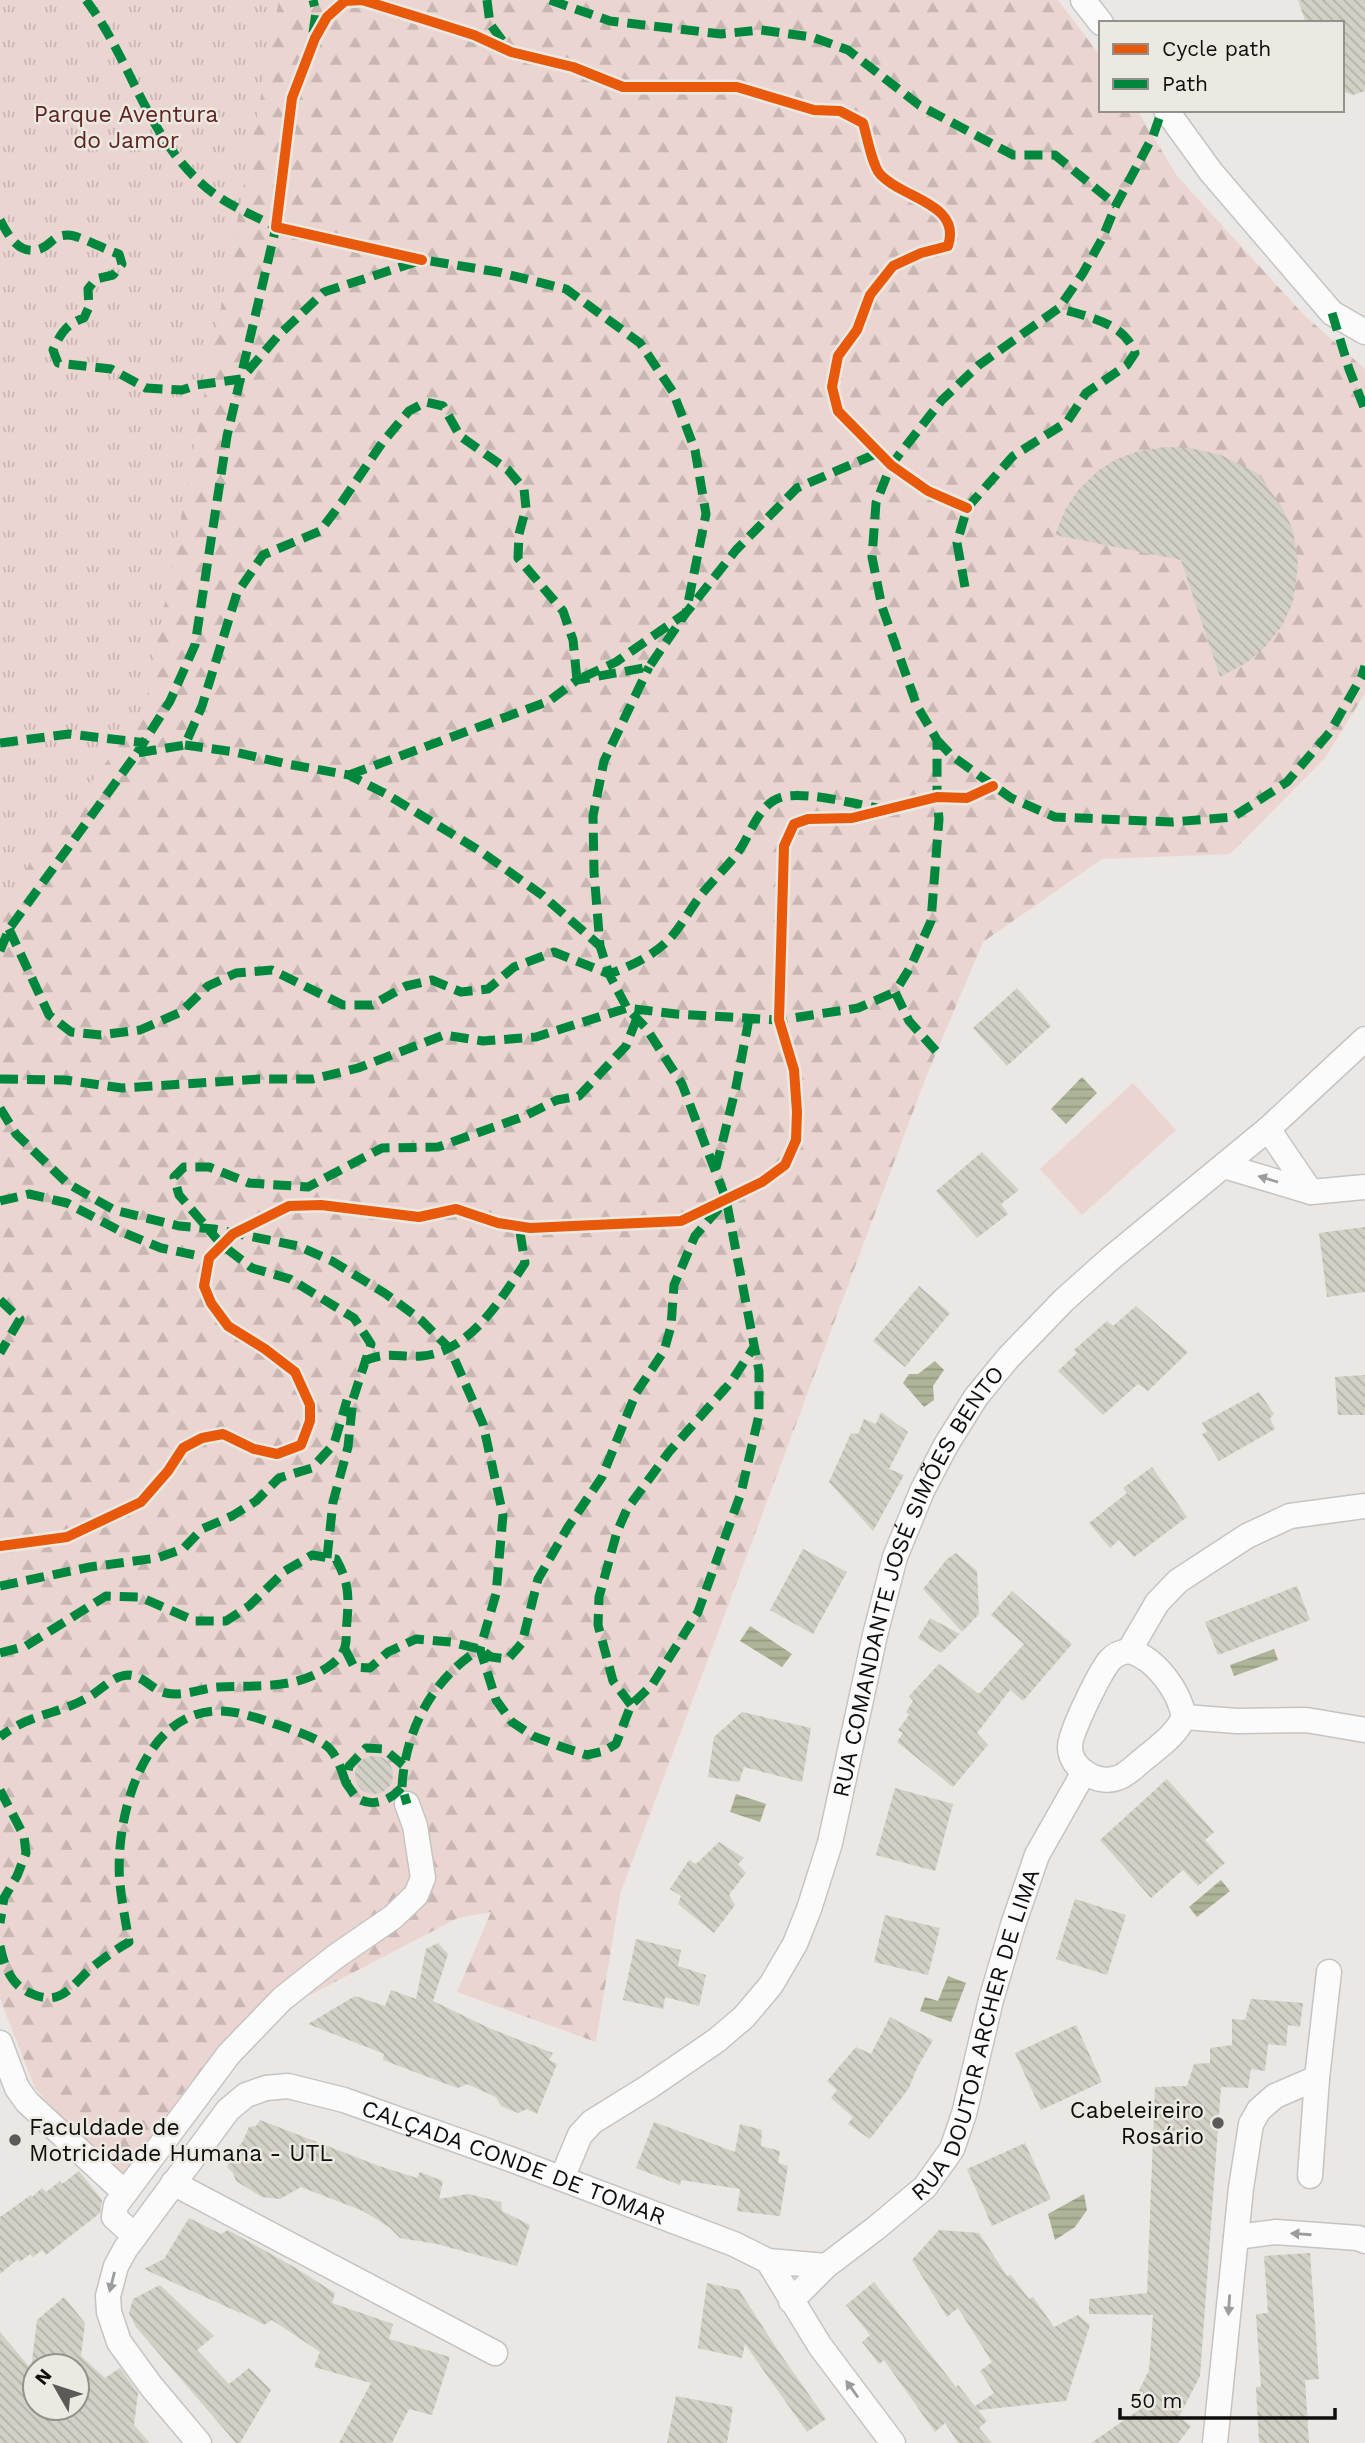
<svg xmlns="http://www.w3.org/2000/svg" width="1365" height="2443" font-family="'Work Sans',sans-serif">
<defs>
<pattern id="forest-firs" width="22" height="20" patternUnits="userSpaceOnUse" patternTransform="scale(1.75)"><rect width="22" height="20" fill="#ebd5d1"/><path d="M5 1l3.5 6h-7zM16 11l3.5 6h-7z" fill="#c8b6b2"/></pattern>
<pattern id="park-tufts" width="24" height="20" patternUnits="userSpaceOnUse" patternTransform="scale(1.75)"><rect width="24" height="20" fill="#ebd5d1"/><path d="M3 7l-1-3M5 7V3M7 7l1-3M15 17l-1-3M17 17v-4M19 17l1-3" fill="none" stroke="#c8b6b2"/></pattern>
<pattern id="water-rules" width="6" height="5" patternUnits="userSpaceOnUse" patternTransform="scale(1.75)"><rect width="6" height="5" fill="#aeb497"/><path d="M0 2.5h6" fill="none" stroke="#949a81"/></pattern>
<pattern id="building-back-hatch" width="6" height="6" patternUnits="userSpaceOnUse" patternTransform="scale(1.75)"><rect width="6" height="6" fill="#d3d0c6"/><path d="M-1 5l2 2M0 0l6 6M5-1l2 2" fill="none" stroke="#b4b1a9"/></pattern>
</defs>
<rect width="100%" height="100%" fill="#eae7e4"/>
<!-- forest -->
<path fill="url(#forest-firs)" d="M 0,0 L 1058,0 L 1101,57 L 1101,110 L 1137,110 L 1177,176 L 1302,313 L 1365,369 L 1365,693 L 1325,758 L 1230,854 L 1102,859 L 983,942 L 926,1077 L 620,1894 L 596,2042 L 457,1992 L 491,1912 L 458,1918 L 227,2038 L 188,2086 L 117,2182 L 35,2088 L 0,1999 Z"/>
<!-- park -->
<path fill="url(#park-tufts)" d="M 0,0 L 279,0 L 144,713 L 30,862 L 0,926 Z"/>
<!-- garden -->
<path fill="#ebd5d1" d="M 1133,1083 L 1176,1130 L 1082,1215 L 1040,1169 Z"/>
<!-- water -->
<path fill="url(#water-rules)" d="M 1082,1077 L 1097,1093 L 1066,1124 L 1051,1109 Z
M 935,1361 L 944,1370 L 933,1386 L 934,1400 L 924,1407 L 903,1383 L 909,1374 L 918,1374 Z
M 750,1626 L 792,1654 L 782,1667 L 740,1641 Z
M 1274,1649 L 1278,1660 L 1234,1676 L 1230,1665 Z
M 736,1794 L 766,1804 L 760,1822 L 730,1812 Z
M 1221,1880 L 1230,1891 L 1197,1917 L 1189,1907 Z
M 948,1976 L 966,1983 L 951,2022 L 920,2011 L 925,1997 L 938,2001 Z
M 1084,2194 L 1087,2210 L 1075,2227 L 1055,2240 L 1048,2214 Z"/>
<!-- building -->
<path fill="url(#building-back-hatch)" fill-rule="evenodd" d="M 1298,0 L 1365,0 L 1365,91 L 1353,95 L 1342,91 L 1342,23 L 1306,23 Z
M 1164,447 L 1190,448 L 1221,455 L 1257,473 L 1282,507 L 1293,530 L 1298,565 L 1293,602 L 1282,626 L 1266,646 L 1246,663 L 1220,677 L 1181,560 L 1055,535 L 1066,508 L 1079,489 L 1099,470 L 1117,459 L 1136,452 Z
M 1017,988 L 1051,1026 L 1007,1066 L 973,1028 Z
M 982,1152 L 1019,1190 L 1001,1204 L 1008,1214 L 977,1238 L 936,1191 Z
M 1365,1227 L 1365,1292 L 1327,1297 L 1319,1233 Z
M 919,1286 L 950,1313 L 905,1367 L 873,1341 Z
M 1136,1306 L 1188,1352 L 1148,1391 L 1138,1384 L 1103,1415 L 1058,1371 L 1077,1353 L 1074,1350 L 1107,1321 L 1113,1326 Z
M 1365,1375 L 1365,1415 L 1338,1415 L 1335,1377 Z
M 1259,1392 L 1274,1414 L 1270,1418 L 1275,1429 L 1219,1461 L 1202,1434 L 1207,1432 L 1202,1423 Z
M 881,1412 L 908,1432 L 889,1469 L 904,1475 L 873,1531 L 829,1482 L 851,1433 L 858,1434 L 864,1419 L 876,1424 Z
M 1152,1467 L 1187,1517 L 1134,1557 L 1119,1540 L 1110,1548 L 1089,1523 L 1127,1493 L 1123,1488 Z
M 803,1549 L 847,1572 L 813,1634 L 770,1610 Z
M 956,1553 L 977,1571 L 979,1614 L 962,1632 L 923,1589 L 947,1559 Z
M 1297,1586 L 1310,1620 L 1218,1655 L 1205,1622 Z
M 1012,1591 L 1072,1644 L 1023,1701 L 1010,1690 L 977,1733 L 988,1745 L 953,1787 L 897,1742 L 903,1733 L 898,1730 L 909,1715 L 906,1712 L 913,1701 L 909,1696 L 939,1664 L 979,1694 L 1024,1644 L 991,1615 Z
M 930,1618 L 960,1634 L 941,1653 L 918,1638 Z
M 742,1712 L 811,1728 L 802,1782 L 744,1767 L 739,1782 L 708,1777 L 714,1737 Z
M355 1775a19 19 0 1 1 38 0a19 19 0 1 1-38 0Z
M 1167,1779 L 1214,1832 L 1205,1840 L 1225,1863 L 1198,1886 L 1183,1870 L 1151,1898 L 1100,1840 Z
M 895,1788 L 953,1804 L 935,1871 L 876,1855 Z
M 719,1842 L 744,1858 L 738,1864 L 746,1873 L 729,1895 L 735,1905 L 714,1933 L 678,1904 L 681,1896 L 670,1889 L 689,1860 L 696,1864 Z
M 1075,1899 L 1126,1915 L 1107,1975 L 1056,1959 Z
M 885,1915 L 940,1928 L 928,1975 L 874,1962 Z
M 636,1939 L 681,1950 L 678,1966 L 706,1975 L 699,2006 L 665,1997 L 663,2009 L 623,2000 Z
M 438,1943 L 448,1954 L 433,2001 L 489,2028 L 553,2053 L 549,2060 L 557,2064 L 537,2114 L 527,2109 L 518,2113 L 501,2106 L 496,2097 L 467,2084 L 458,2088 L 441,2082 L 383,2060 L 384,2054 L 367,2047 L 308,2024 L 355,1996 L 385,2006 L 391,1990 L 416,1999 L 426,1949 Z
M 1251,1999 L 1303,2003 L 1300,2027 L 1288,2025 L 1286,2046 L 1268,2044 L 1265,2071 L 1251,2069 L 1248,2088 L 1221,2087 L 1200,2376 L 1179,2417 L 1191,2426 L 1178,2443 L 1091,2443 L 1152,2401 L 1139,2391 L 1149,2370 L 1153,2315 L 1089,2314 L 1089,2299 L 1147,2293 L 1155,2087 L 1187,2086 L 1194,2064 L 1210,2063 L 1210,2048 L 1232,2045 L 1232,2019 L 1245,2020 Z
M 890,2017 L 933,2040 L 916,2070 L 909,2088 L 870,2139 L 848,2124 L 853,2117 L 831,2098 L 837,2090 L 827,2081 L 856,2047 L 871,2054 Z
M 1076,2025 L 1102,2082 L 1041,2110 L 1015,2053 Z
M 260,2120 L 379,2166 L 417,2178 L 420,2172 L 443,2181 L 439,2199 L 468,2194 L 501,2202 L 502,2211 L 530,2225 L 517,2266 L 437,2244 L 400,2238 L 389,2227 L 363,2211 L 301,2187 L 280,2199 L 262,2197 L 236,2181 L 233,2173 L 227,2167 L 234,2150 L 242,2143 L 249,2127 L 256,2126 Z
M 654,2122 L 735,2152 L 740,2124 L 762,2130 L 761,2146 L 780,2151 L 778,2163 L 788,2166 L 780,2216 L 737,2211 L 740,2189 L 681,2180 L 680,2185 L 636,2168 Z
M 1025,2143 L 1051,2199 L 992,2226 L 967,2169 Z
M 79,2171 L 102,2200 L 100,2213 L 46,2255 L 42,2250 L 33,2257 L 30,2254 L 20,2262 L 18,2259 L 0,2274 L 0,2217 L 31,2195 L 32,2197 L 42,2188 L 46,2192 L 60,2181 L 62,2184 Z
M 189,2218 L 221,2234 L 228,2230 L 294,2267 L 335,2293 L 332,2303 L 393,2324 L 389,2339 L 450,2357 L 432,2415 L 409,2409 L 392,2443 L 339,2443 L 371,2383 L 314,2367 L 320,2352 L 272,2320 L 264,2325 L 241,2312 L 240,2313 L 144,2269 L 164,2259 Z
M 939,2230 L 979,2233 L 1007,2276 L 1011,2275 L 1029,2299 L 1033,2297 L 1054,2327 L 1078,2315 L 1090,2325 L 1066,2401 L 978,2410 L 987,2421 L 979,2428 L 992,2443 L 958,2443 L 945,2423 L 935,2432 L 884,2360 L 879,2364 L 862,2342 L 870,2335 L 846,2305 L 874,2282 L 956,2387 L 958,2385 L 975,2406 L 994,2393 L 980,2371 L 992,2362 L 958,2308 L 947,2317 L 912,2260 Z
M 1310,2253 L 1319,2379 L 1305,2380 L 1309,2443 L 1259,2443 L 1256,2387 L 1261,2387 L 1256,2314 L 1268,2313 L 1264,2256 Z
M 707,2283 L 739,2290 L 779,2352 L 826,2419 L 807,2432 L 745,2344 L 742,2358 L 698,2348 Z
M 160,2285 L 214,2336 L 197,2350 L 229,2384 L 249,2368 L 271,2390 L 240,2443 L 236,2443 L 136,2327 L 129,2313 L 133,2299 Z
M 64,2297 L 85,2323 L 81,2356 L 105,2378 L 120,2368 L 138,2393 L 134,2425 L 150,2443 L 0,2443 L 0,2332 L 31,2369 L 37,2320 ZM 35,2366 L 77,2366 L 77,2408 L 35,2408 Z
M 676,2396 L 733,2407 L 727,2443 L 667,2443 Z"/>
<g fill="none" stroke-linecap="round" stroke-linejoin="round">
<!-- minor casing -->
<g stroke="#c6c4c2" stroke-width="27">
<g id="minor">
<path d="M 1083,0 L 1101,23"/>
<path d="M 1166,110 L 1211,172 L 1332,313 L 1365,332"/>
<path d="M 1268,1129 L 1311,1192"/>
<path d="M 1224,1166 L 1311,1192 L 1365,1187"/>
<path d="M 1129,1651 C 1156,1658 1179,1691 1184,1717 C 1175,1737 1155,1749 1139,1763 C 1133,1768 1125,1776 1117,1778 C 1098,1785 1070,1769 1070,1747 C 1070,1732 1100,1672 1110,1660 C 1115,1654 1122,1652 1129,1651 Z"/>
<path d="M 1129,1651 L 1157,1603 L 1178,1581 L 1247,1536 L 1290,1516 L 1365,1506"/>
<path d="M 1184,1717 L 1237,1721 L 1306,1720 L 1365,1730"/>
<path d="M 0,2043 L 17,2088 L 27,2102 L 125,2193 L 116,2205 L 114,2217 L 135,2236"/>
<path d="M 1310,2176 L 1317,2078 L 1329,1972"/>
<path id="s1" d="M 562,2178 L 580,2135 L 592,2122 L 650,2086 L 717,2040 L 744,2017 L 771,1985 L 795,1944 L 809,1909 L 830,1843 L 875,1635 L 895,1557 L 922,1491 L 946,1445 L 976,1397 L 1008,1358 L 1064,1300 L 1110,1259 L 1268,1129 L 1365,1039"/>
<path d="M 173,2183 L 495,2353"/>
<path d="M 125,2193 L 229,2054 L 282,1999 L 335,1957 L 393,1917 L 416,1895 L 423,1878 L 415,1826 L 407,1804"/>
<path d="M 1236,2237 L 1276,2232 L 1358,2238 L 1365,2241"/>
<path d="M 768,2261 L 826,2266"/>
<path id="s2" d="M 791,2301 L 826,2266 L 876,2228 L 925,2187 L 952,2149 L 964,2114 L 991,2000 L 1013,1925 L 1037,1855 L 1084,1772"/>
<path id="s3" d="M 199,2443 L 151,2386 L 119,2342 L 109,2312 L 108,2296 L 116,2266 L 126,2248 L 228,2110 L 246,2095 L 266,2088 L 288,2086 L 344,2100 L 510,2159 L 734,2244 L 768,2261 L 820,2346 L 893,2443"/>
<path d="M 1215,2443 L 1241,2188 L 1251,2124 L 1259,2110 L 1275,2096 L 1317,2078"/>
</g>
</g>
<!-- minor -->
<use href="#minor" stroke="#fcfbfb" stroke-width="24"/>
<!-- quiet -->
<path stroke="#00873e" stroke-width="9" stroke-dasharray="18 9" stroke-linecap="butt" d="M 86,0 C 130,58 146,134 201,183 C 222,203 251,214 276,227 L 227,436 L 195,645 L 170,701 L 137,753
M 487,0 L 490,24 L 507,47
M 550,0 L 610,21 L 721,34 L 761,30 L 812,37 L 848,50 L 919,105 L 1013,155 L 1055,155 L 1116,205
M 313,33 L 316,12 L 313,0
M 0,220 C 8,235 19,256 40,249 C 52,245 52,235 68,235 C 79,235 105,250 119,254 L 122,264 L 113,275 L 96,279 L 88,289 L 89,307 L 84,318 C 66,324 61,333 53,350 L 58,363 L 111,369 L 146,388 L 182,390 L 197,385 L 241,379 L 277,337 L 324,292 L 419,261
M 1332,313 L 1349,369 L 1365,410
M 965,587 L 957,543 L 967,508 L 1013,456 L 1067,422 L 1086,393 L 1127,365 L 1135,353 C 1124,322 1087,317 1059,308
M 937,740 L 952,756 L 1011,798 L 1055,817 L 1172,822 L 1233,817 L 1287,782 L 1330,732 L 1362,676 L 1365,666
M 0,743 L 69,734 L 146,743
M 185,745 L 235,752 L 287,764 L 349,775 L 386,794 L 480,851 L 542,895 L 600,946
M 349,775 L 549,701 L 577,680 L 649,667 L 686,613 L 736,550 L 797,488 L 880,452
M 9,929 L 49,1015 L 71,1032 L 101,1035 L 140,1030 L 181,1012 L 208,986 L 236,973 L 272,970 L 343,1005 L 372,1005 L 406,986 L 432,980 L 461,992 L 488,989 L 514,967 L 554,952 L 609,974 C 632,966 657,954 673,935 C 683,923 691,908 701,895 C 713,880 728,866 739,851 C 752,832 760,799 787,796 C 812,793 852,803 877,808
M 0,951 L 9,929 L 137,753 L 185,745 L 202,706 L 237,593 L 263,555 L 320,531 L 342,502 L 382,443 L 409,411 L 426,402 L 443,406 L 460,436 L 508,470 L 524,489 L 526,508 L 519,534 L 518,558 L 563,611 L 573,640 L 577,680 L 616,662 L 686,613 L 706,514 L 695,450 L 673,392 L 640,343 L 566,289 L 498,272 L 418,259
M 936,1051 L 909,1021 L 895,992 L 911,966 L 931,921 L 939,819 L 937,797 L 937,740 L 917,706 L 882,607 L 872,557 L 876,503 L 891,465 L 942,400 L 979,365 L 1059,308 L 1083,273 L 1102,239 L 1116,205 L 1153,136 L 1162,110
M 0,1079 L 65,1080 L 122,1088 L 260,1079 L 313,1079 L 358,1068 L 444,1035 L 483,1041 L 536,1037 L 627,1008 L 676,1014 L 779,1020 L 858,1008 L 895,992
M 0,1108 L 16,1134 L 67,1183 L 114,1210 L 179,1226 L 214,1229 L 298,1246 L 332,1261 L 386,1294 L 421,1320 L 450,1349 L 483,1424 L 503,1515 L 496,1594 L 480,1649 L 496,1700 L 512,1722 L 533,1736 L 562,1747 L 587,1755 L 604,1751 L 616,1744 L 631,1705 L 652,1685 L 698,1612 L 741,1493 L 759,1415 L 759,1371 L 726,1199 L 682,1084 L 646,1028 L 627,1008 L 609,974 L 600,946 L 594,872 L 593,816 L 604,761 L 649,667
M 716,1168 L 736,1087 L 749,1019
M 0,1201 L 29,1194 L 67,1203 L 122,1232 L 161,1248 L 209,1258
M 0,1300 L 20,1319 L 0,1353
M 363,1362 C 386,1350 399,1358 422,1356 C 470,1352 501,1299 525,1263 L 519,1226
M 327,1558 L 333,1502 L 348,1447 L 353,1399 L 371,1344 L 354,1318 L 290,1279 L 252,1268 L 222,1245 L 179,1195 L 174,1177 L 184,1167 L 209,1167 L 249,1183 L 308,1187 L 382,1148 L 438,1147 L 525,1116 L 557,1100 L 579,1096 L 626,1046 L 637,1018
M 0,1586 L 90,1567 L 157,1558 L 183,1549 L 202,1529 L 232,1516 L 256,1501 L 279,1478 L 312,1468 L 334,1444 L 347,1400
M 345,1649 L 354,1667 L 370,1668 L 388,1652 L 416,1639 L 451,1642 L 480,1649 L 491,1657 L 508,1659 L 522,1643 L 538,1579 L 568,1527 L 602,1477 L 636,1393 L 664,1351 L 671,1326 L 674,1285 L 695,1236 L 720,1207
M 0,1653 L 26,1646 L 106,1596 L 140,1597 L 195,1621 L 226,1621 L 249,1606 L 285,1571 L 312,1555 L 336,1559 C 349,1583 349,1594 347,1621 C 346,1629 347,1639 345,1647 C 343,1654 338,1659 332,1664 C 299,1690 259,1685 219,1687 C 202,1688 184,1697 166,1693 C 153,1691 143,1675 128,1675 C 111,1676 101,1691 87,1698 C 57,1715 28,1714 0,1737
M 631,1705 L 613,1681 L 598,1625 L 599,1597 L 617,1532 L 627,1509 L 669,1452 L 731,1382 L 754,1347
M 403,1765 L 384,1749 L 366,1748 L 349,1766 L 346,1783 C 349,1787 353,1794 356,1797 C 372,1809 391,1800 402,1787 L 407,1804
M 402,1787 C 405,1731 432,1679 480,1649
M 0,1790 L 24,1836 L 26,1853 L 17,1876 L 4,1898 L 0,1923
M 0,1946 C 4,1966 11,1985 30,1993 C 60,2007 70,1988 89,1970 C 102,1959 115,1950 129,1942 C 126,1923 122,1904 120,1884 C 114,1824 140,1715 215,1711 C 234,1710 255,1717 272,1723 C 287,1728 320,1738 330,1749 C 338,1758 342,1772 346,1783"/>
<!-- cycleway casing -->
<g stroke="#ece8e2" stroke-width="15">
<path id="cycleway" d="M 422,260 L 276,227 L 292,98 L 315,38 L 327,17 L 345,1 L 362,0 L 414,16 L 474,35 L 511,52 L 573,67 L 623,87 L 737,87 L 814,110 L 840,111 L 863,123 C 867,136 872,165 880,174 C 902,199 962,203 948,246 L 921,253 L 893,266 L 870,295 L 857,330 L 838,356 L 832,387 L 838,411 L 891,465 L 928,491 L 967,508
M 0,1546 L 67,1537 L 141,1502 L 168,1471 L 183,1448 L 202,1438 L 223,1434 L 254,1449 L 277,1454 L 301,1445 L 310,1421 L 310,1405 L 295,1372 L 265,1349 L 228,1326 L 211,1303 L 204,1286 L 209,1258 L 233,1234 L 289,1206 L 321,1205 L 419,1217 L 456,1209 L 498,1223 L 530,1228 L 681,1221 L 762,1182 L 785,1165 L 796,1140 L 797,1112 L 794,1070 L 779,1020 L 784,846 L 794,824 L 808,819 L 852,818 L 937,797 L 967,798 L 993,786"/>
</g>
<!-- cycleway -->
<use href="#cycleway" stroke="#e8590c" stroke-width="10"/>
</g>
<!-- one-way arrows -->
<defs><path id="oneway-solid" d="M-6-.8H1V-3.2L6.5 0L1 3.2V.8H-6Z" transform="scale(1.75)"/></defs>
<g fill="#9d9c9b">
<use href="#oneway-solid" transform="translate(1268 1179) rotate(-163)"/>
<use href="#oneway-solid" transform="translate(1301 2234) rotate(-176)"/>
<use href="#oneway-solid" transform="translate(112 2282) rotate(104)"/>
<use href="#oneway-solid" transform="translate(1229 2305) rotate(94)"/>
<use href="#oneway-solid" transform="translate(852 2389) rotate(-126)"/>
</g>
<!-- markers -->
<g fill="#5c5a58" stroke="#ece8e2" stroke-width="2.5">
<circle cx="1218" cy="2123" r="7"/>
<circle cx="15" cy="2140" r="7"/>
</g>
<g text-anchor="middle" dominant-baseline="central" stroke-width="5" stroke-linejoin="round" paint-order="stroke">
<!-- park labels -->
<g font-size="23" fill="#602521" stroke="#ece8e2">
<text x="126" y="114">Parque Aventura<tspan x="126" dy="26">do Jamor</tspan></text>
</g>
<!-- street labels -->
<g font-size="23" fill="#0f0e0c" stroke="#ece8e2">
<text stroke="none"><textPath href="#s1" startOffset="724">RUA COMANDANTE JOSÉ SIMÕES BENTO</textPath></text>
<text stroke="none"><textPath href="#s2" startOffset="338">RUA DOUTOR ARCHER DE LIMA</textPath></text>
<text stroke="none"><textPath href="#s3" startOffset="705">CALÇADA CONDE DE TOMAR</textPath></text>
</g>
<!-- poi labels -->
<g font-size="23" fill="#0f0e0c" stroke="#ece8e2" text-anchor="end">
<text x="1204" y="2110">Cabeleireiro<tspan x="1204" dy="26">Rosário</tspan></text>
<text x="29" y="2127" text-anchor="start">Faculdade de<tspan x="29" dy="26">Motricidade Humana - UTL</tspan></text>
</g>
</g>
<!-- legend -->
<rect x="1099" y="21" width="245" height="91" fill="#ece8e2" stroke="#94918c" stroke-width="2"/>
<rect x="1113" y="44" width="35" height="10" fill="#e8590c" stroke="#94918c" stroke-width="2"/>
<text x="1162" y="56" font-size="21" fill="#0f0e0c">Cycle path</text>
<rect x="1113" y="79" width="35" height="10" fill="#00873e" stroke="#94918c" stroke-width="2"/>
<text x="1162" y="91" font-size="21" fill="#0f0e0c">Path</text>
<!-- north arrow -->
<g transform="translate(56 2387) rotate(309)"><circle r="33" fill="#ece8e2" stroke="#94918c" stroke-width="2"/>
<path d="M0-5L12 26L0 18L-12 26Z" fill="#5c5a58"/>
<text y="-10" font-size="19" font-weight="bold" text-anchor="middle" fill="#0f0e0c">N</text>
</g>
<!-- scale -->
<path d="M1120 2408v10h215v-10" fill="none" stroke="#0f0e0c" stroke-width="3.5"/>
<text x="1130" y="2408" font-size="21" fill="#0f0e0c" stroke="#ece8e2" stroke-width="5" paint-order="stroke">50 m</text>
</svg>
